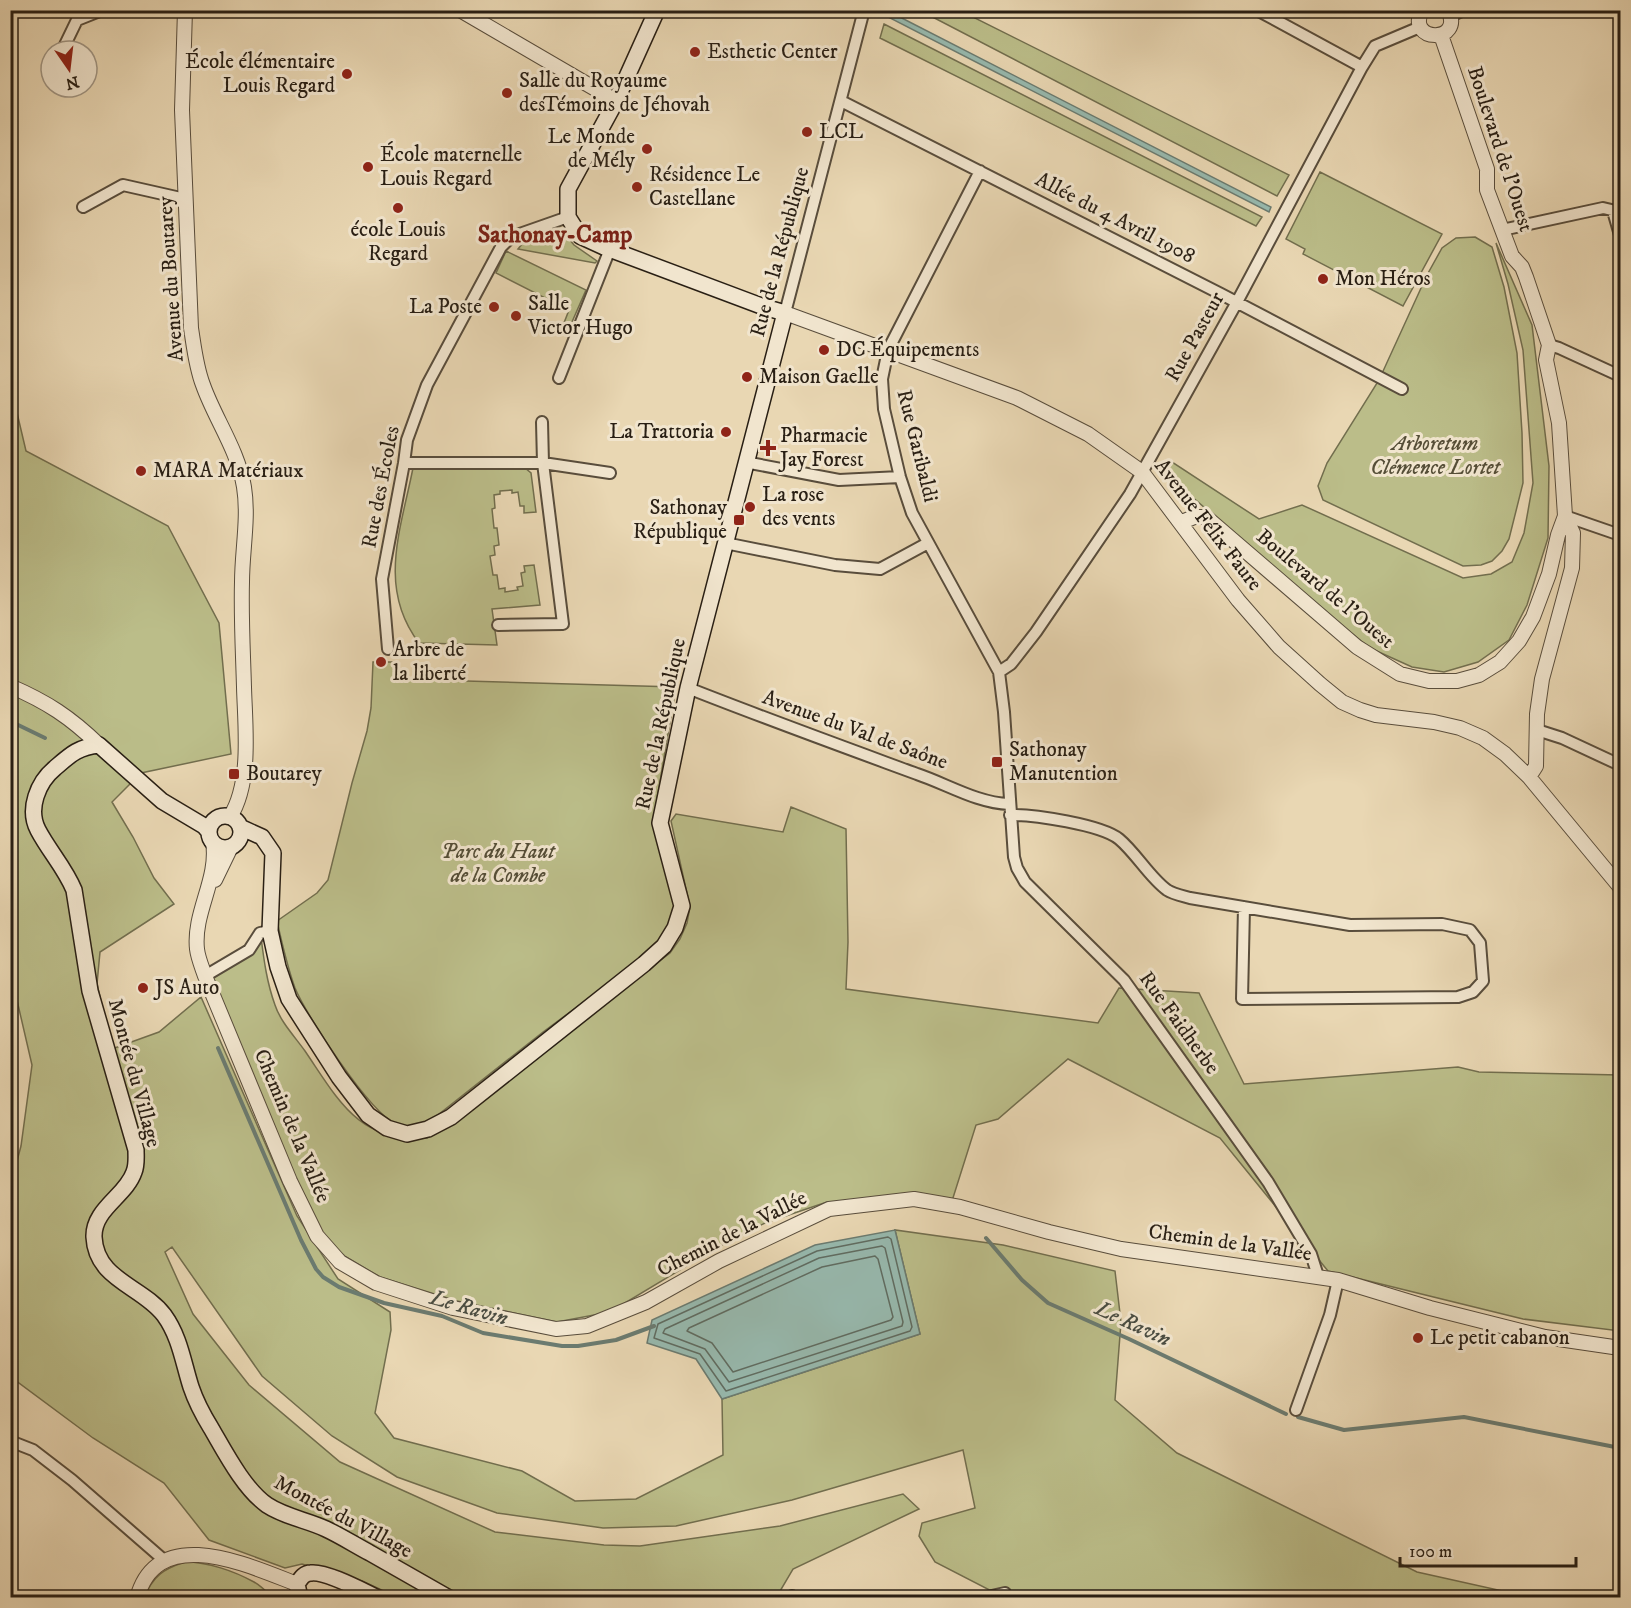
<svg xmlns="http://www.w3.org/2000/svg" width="1631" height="1608" font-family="'IM FELL DW Pica',serif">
<rect width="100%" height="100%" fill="#e9d7b3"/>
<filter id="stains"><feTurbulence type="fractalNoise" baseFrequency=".00333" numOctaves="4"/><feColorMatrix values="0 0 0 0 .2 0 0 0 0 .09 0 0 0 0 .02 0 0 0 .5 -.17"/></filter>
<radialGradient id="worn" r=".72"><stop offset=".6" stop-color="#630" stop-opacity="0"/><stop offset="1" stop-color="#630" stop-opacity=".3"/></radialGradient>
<!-- green -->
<path fill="#bbbd89" stroke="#726e4e" stroke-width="1.5" d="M 921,11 L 961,11 L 1289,175 L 1277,196 Z
M 884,24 L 1262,217 L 1256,226 L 880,38 Z
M 1320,172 L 1442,234 L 1403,306 L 1303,254 L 1305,249 L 1286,239 Z
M 558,231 L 564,233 L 574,245 L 597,261 L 595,263 L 518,249 L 523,243 Z
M 1475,237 L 1492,247 L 1504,287 L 1517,353 L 1522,433 L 1523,483 L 1509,539 L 1502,551 L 1492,561 L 1481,565 L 1463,566 L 1323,500 L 1318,486 L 1327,463 L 1379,380 L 1427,275 L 1442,248 L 1456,238 Z
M 1496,243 L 1532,325 L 1549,466 L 1548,538 L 1527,605 L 1509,640 L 1478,662 L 1444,672 L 1412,667 L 1370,648 L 1331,617 L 1161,470 L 1169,460 L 1259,519 L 1302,505 L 1463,578 L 1491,574 L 1512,562 L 1524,533 L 1533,483 L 1523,350 L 1508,284 Z
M 506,251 L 586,290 L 568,331 L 562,328 L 569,310 L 496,273 Z
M 10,383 L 26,451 L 168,526 L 219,623 L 231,754 L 141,773 L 112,802 L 133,837 L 154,878 L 174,904 L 100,952 L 97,984 L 112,1049 L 159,1032 L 201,997 L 297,1216 L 338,1279 L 390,1312 L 391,1330 L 375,1413 L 394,1438 L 522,1471 L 575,1501 L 636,1499 L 723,1455 L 722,1399 L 920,1334 L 895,1230 L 1003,1245 L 1115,1271 L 1121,1322 L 1115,1400 L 1177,1453 L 1417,1572 L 1529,1597 L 1003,1597 L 935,1562 L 919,1536 L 922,1523 L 975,1508 L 963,1450 L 792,1500 L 676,1526 L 603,1528 L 497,1513 L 397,1477 L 332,1436 L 262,1376 L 172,1247 L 165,1252 L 193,1314 L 249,1385 L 340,1462 L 495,1532 L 604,1545 L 640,1546 L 780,1526 L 903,1494 L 919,1509 L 793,1569 L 776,1598 L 397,1597 L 362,1581 L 302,1564 L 285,1568 L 209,1540 L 164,1483 L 93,1438 L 11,1377 L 11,1183 L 21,1146 L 32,1065 L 10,970 Z
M 413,468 L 525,468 L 531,473 L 536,512 L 524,513 L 524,506 L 520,506 L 518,492 L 512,493 L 512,490 L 500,491 L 500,494 L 494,495 L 495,508 L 492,509 L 494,528 L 497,528 L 499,545 L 494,546 L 495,555 L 490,556 L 493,575 L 497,575 L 499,589 L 505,588 L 505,592 L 518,590 L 517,587 L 523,586 L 521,573 L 525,572 L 524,566 L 534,565 L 540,605 L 492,609 L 497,645 L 419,643 C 377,588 401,529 413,468 Z
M 373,662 L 396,662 L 396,679 L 676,687 L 653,823 L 675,907 L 671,923 L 658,944 L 638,962 L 543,1032 L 434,1118 C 421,1124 409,1129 395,1123 C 370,1113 306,1015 295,988 C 287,966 282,943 277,921 L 317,893 L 328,880 L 352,783 L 367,731 L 371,708 Z
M 791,807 L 846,829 L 848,942 L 846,989 L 1098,1023 L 1119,988 L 1199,993 L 1244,1084 L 1458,1067 L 1479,1072 L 1620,1075 L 1620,1331 L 1523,1319 L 1328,1271 L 1220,1138 L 1068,1059 L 998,1119 L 976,1125 L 952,1201 L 827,1202 L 765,1223 L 718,1247 L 610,1312 L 557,1322 L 457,1301 L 380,1277 L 346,1257 L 318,1233 L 210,980 L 252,952 L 261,937 C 264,961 267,983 275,1005 C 280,1021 295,1037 305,1051 C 339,1101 359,1143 427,1138 L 670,953 L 680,939 L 687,923 L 690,907 L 671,821 L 676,814 L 783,832 Z
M 185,1562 C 208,1562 234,1571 254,1582 C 261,1586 267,1592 272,1597 L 144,1598 C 153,1576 163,1569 185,1562 Z"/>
<!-- water -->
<path fill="#97b9ae" stroke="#6b7b70" stroke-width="1.5" d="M 890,12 L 1271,207 L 1269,212 L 888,17 Z
M 895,1230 L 920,1334 L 722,1399 L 696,1359 L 647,1343 L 652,1320 L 815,1245 Z"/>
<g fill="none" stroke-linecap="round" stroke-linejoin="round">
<!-- shore -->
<path stroke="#606c61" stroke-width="1.5" d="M 888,1237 L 891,1239 L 912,1327 L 910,1331 L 726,1391 L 700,1354 L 654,1338 L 658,1324 L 817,1251 Z
M 882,1246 L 885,1248 L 903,1322 L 902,1326 L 729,1382 L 705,1349 L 663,1333 L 665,1329 L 819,1258 Z
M 875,1256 L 878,1259 L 893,1317 L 891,1320 L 733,1372 L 712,1343 L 687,1331 L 689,1328 L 822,1267 Z"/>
<!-- stream -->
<path stroke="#6b7b70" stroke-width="4" d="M 10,721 L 45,738
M 218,1048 L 301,1240 L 316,1269 L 323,1277 L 339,1287 L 384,1303 L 442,1316 L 483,1333 L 562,1346 L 578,1346 L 616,1340 L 654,1326
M 986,1238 L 1022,1280 L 1048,1303 L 1129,1339 L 1286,1414
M 1298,1417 L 1344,1430 L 1464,1417 L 1620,1448"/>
<!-- minor casing -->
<g stroke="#594d3c" stroke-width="14">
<path id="minor" d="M 1257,10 L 1362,67
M 1451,16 L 1464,10
M 62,51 L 77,20 L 102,10
M 841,101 L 1221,294 L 1402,389
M 980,171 L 888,350 L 882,379 L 884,409 L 900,477 L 912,513 L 999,672 L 1004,712 L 1014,857 L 1017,868 L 1025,882 L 1124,980 L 1268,1182 L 1311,1254 L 1318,1276
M 83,207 L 123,185 L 185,199
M 1613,211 L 1620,235
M 1502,230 L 1603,208 L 1620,212
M 785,313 L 864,10
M 1549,345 L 1559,348 L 1620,376
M 559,378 L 610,249
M 745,462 L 839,480 L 900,477
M 404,463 L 543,463 L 610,473
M 1565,516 L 1620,535
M 725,543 L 835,565 L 880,569 L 928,543
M 498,625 L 563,624 L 543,463 L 542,422
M 388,649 L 382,579 L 404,463 L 407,440 L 427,385 L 501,247 L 511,237 L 568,217
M 999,672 L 1011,664 L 1036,632 L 1130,494 L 1237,302 L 1362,67 L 1375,46 L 1420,27
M 688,688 C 764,718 841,746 917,774 C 947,784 977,803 1009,804
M 1537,730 L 1562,738 L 1620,765
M 1010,815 C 1033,814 1102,825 1119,839 C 1136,853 1150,878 1167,890 C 1173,894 1183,896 1190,898 L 1350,925 L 1442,924 L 1470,930 L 1480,943 L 1483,981 L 1473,992 L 1458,997 L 1242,999 L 1244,907
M 205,976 L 249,950 L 260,933 L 270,931
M 1296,1410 L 1330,1315 L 1338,1280
M 10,1441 L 33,1450 L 72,1480 L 165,1561
M 790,1598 L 792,1596
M 983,1598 L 1005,1593"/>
</g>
<!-- tertiary casing -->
<g stroke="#594d3c" stroke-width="16">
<path id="tertiary" d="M 185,10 L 182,110 L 191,328 C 194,347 196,367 203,385 C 215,419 238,450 244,487 C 249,518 242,551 242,582 C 241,617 243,652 244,687 C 245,726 252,782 230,817
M 460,10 L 616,101
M 1422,10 C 1405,43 1465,44 1448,10
M 785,313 L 1017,398 L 1088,434 L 1142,472 L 1238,600 L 1279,647 L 1320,684 L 1342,702 L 1360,710 L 1376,715 L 1434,722 L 1460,728 L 1483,738 L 1505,754 L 1529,777 L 1620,887
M 1182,522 L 1194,517 L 1206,517 L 1357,647 L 1400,674 L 1429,681 L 1457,681 L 1479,675 L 1500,662 L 1519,641 L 1533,617 L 1549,574 L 1558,535 L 1565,516 L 1559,423 L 1546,360 L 1549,345 L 1526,277 L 1522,267 L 1512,256 L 1487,190 L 1487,169 L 1441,35
M 10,686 C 47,702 70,717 99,745
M 1529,777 L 1536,766 L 1537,714 L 1542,679 L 1572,568 L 1573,533 L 1565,516
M 213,842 C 219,879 193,912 197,949 C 198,958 202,967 205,976 L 290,1181 L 317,1236 L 340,1262 L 376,1283 L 453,1308 L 556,1329 L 587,1326 L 646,1302 L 719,1261 L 829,1209 L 914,1199 L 960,1207 L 1049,1232 L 1121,1249 L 1338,1280 L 1430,1308 L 1545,1337 L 1620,1348
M 215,880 L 231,847
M 137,1598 C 158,1522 249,1566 297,1584"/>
</g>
<!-- secondary casing -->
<g stroke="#291f14" stroke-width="18">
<path id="secondary" d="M209 832a16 16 0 1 1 32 0a16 16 0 1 1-32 0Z
M 240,827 L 262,837 L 273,853 L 270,931 L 278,967 L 289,999 L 339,1077 L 368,1115 L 387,1128 L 407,1134 L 428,1129 L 451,1117 L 644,964 L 664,946 L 675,928 L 682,906 L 660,823 L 688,688 L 785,313 L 764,307 L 604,247 L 580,236 L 568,217 L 568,189 L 616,101 L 657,10
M 209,832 L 204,826 L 162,801 L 99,745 C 78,747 70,755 55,768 C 38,782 27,809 38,830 C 49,851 65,868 74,890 L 90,991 L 136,1150 C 136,1157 137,1165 134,1172 C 126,1196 93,1209 94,1237 C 96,1280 142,1286 164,1315 C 180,1337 183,1362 191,1387 C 196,1402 203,1415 211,1428 C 225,1452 244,1489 267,1505 C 285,1517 307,1520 326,1529 C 341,1536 355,1545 370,1553 C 396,1568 423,1583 449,1598
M 300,1598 L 297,1584 C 301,1578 304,1573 311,1573 C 326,1571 363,1591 378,1598"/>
</g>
<!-- minor -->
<use href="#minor" stroke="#f1e5ce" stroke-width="10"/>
<!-- tertiary -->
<use href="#tertiary" stroke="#f1e5ce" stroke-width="14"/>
<!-- secondary -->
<use href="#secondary" stroke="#f1e5ce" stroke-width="15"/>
</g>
<!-- markers -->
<g fill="#8f2418" stroke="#f1e5ce" stroke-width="2">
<circle cx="695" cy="52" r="6"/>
<circle cx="347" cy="74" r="6"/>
<circle cx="507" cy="93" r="6"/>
<circle cx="807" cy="132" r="6"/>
<circle cx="647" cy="149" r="6"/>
<circle cx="368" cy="167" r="6"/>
<circle cx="637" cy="187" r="6"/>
<circle cx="398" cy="208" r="6"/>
<circle cx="1323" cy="279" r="6"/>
<circle cx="494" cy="307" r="6"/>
<circle cx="516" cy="316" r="6"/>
<circle cx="824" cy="350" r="6"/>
<circle cx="747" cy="377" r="6"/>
<circle cx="726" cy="432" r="6"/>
<path d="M765 439h6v6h6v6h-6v6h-6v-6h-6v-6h6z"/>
<circle cx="141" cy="471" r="6"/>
<circle cx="750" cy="507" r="6"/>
<rect x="733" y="514" width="12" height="12" rx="3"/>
<circle cx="381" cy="662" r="6"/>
<rect x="991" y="756" width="12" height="12" rx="3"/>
<rect x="228" y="768" width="12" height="12" rx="3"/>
<circle cx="143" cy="988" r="6"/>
<circle cx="1418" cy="1338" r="6"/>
</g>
<g text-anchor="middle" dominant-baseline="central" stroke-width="6" stroke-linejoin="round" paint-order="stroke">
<!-- poi labels -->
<g font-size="21" fill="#291f14" stroke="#f1e5ce" text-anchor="start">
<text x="707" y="52">Esthetic Center</text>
<text x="335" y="62" text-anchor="end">École élémentaire<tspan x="335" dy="24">Louis Regard</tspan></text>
<text x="519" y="81">Salle du Royaume<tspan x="519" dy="24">desTémoins de Jéhovah</tspan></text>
<text x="819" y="132">LCL</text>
<text x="635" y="137" text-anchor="end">Le Monde<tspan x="635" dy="24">de Mély</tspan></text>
<text x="380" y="155">École maternelle<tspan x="380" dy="24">Louis Regard</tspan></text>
<text x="649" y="175">Résidence Le<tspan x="649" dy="24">Castellane</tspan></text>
<text x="398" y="230" text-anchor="middle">école Louis<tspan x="398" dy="24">Regard</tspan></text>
<text x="1335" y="279">Mon Héros</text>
<text x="528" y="304">Salle<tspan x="528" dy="24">Victor Hugo</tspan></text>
<text x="482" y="307" text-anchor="end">La Poste</text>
<text x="836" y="350">DC Équipements</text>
<text x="759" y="377">Maison Gaelle</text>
<text x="714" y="432" text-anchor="end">La Trattoria</text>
<text x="780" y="436">Pharmacie<tspan x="780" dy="24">Jay Forest</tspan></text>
<text x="153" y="471">MARA Matériaux</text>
<text x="762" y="495">La rose<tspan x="762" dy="24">des vents</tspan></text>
<text x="727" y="508" text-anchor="end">Sathonay<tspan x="727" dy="24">République</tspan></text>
<text x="393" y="650">Arbre de<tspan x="393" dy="24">la liberté</tspan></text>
<text x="1009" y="750">Sathonay<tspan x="1009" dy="24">Manutention</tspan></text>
<text x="246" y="774">Boutarey</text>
<text x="155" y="988">JS Auto</text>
<text x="1430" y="1338">Le petit cabanon</text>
</g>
<!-- street labels -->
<g font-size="21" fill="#291f14" stroke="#f1e5ce">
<text transform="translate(1500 149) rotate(72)">Boulevard de l'Ouest</text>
<text transform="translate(1115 218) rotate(27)">Allée du 4 Avril 1908</text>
<text transform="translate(780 252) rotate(-75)">Rue de la République</text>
<text transform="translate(171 279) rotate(-94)">Avenue du Boutarey</text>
<text transform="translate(1195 337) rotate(-61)">Rue Pasteur</text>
<text transform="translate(917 446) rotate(76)">Rue Garibaldi</text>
<text transform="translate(381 487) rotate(-79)">Rue des Écoles</text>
<text transform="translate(1208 525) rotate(52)">Avenue Félix Faure</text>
<text transform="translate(1325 589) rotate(40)">Boulevard de l'Ouest</text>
<text transform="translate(661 724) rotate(-78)">Rue de la République</text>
<text transform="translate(855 730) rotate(20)">Avenue du Val de Saône</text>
<text transform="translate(1179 1023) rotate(54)">Rue Faidherbe</text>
<text transform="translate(134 1073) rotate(75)">Montée du Village</text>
<text transform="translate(292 1126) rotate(67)">Chemin de la Vallée</text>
<text transform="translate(732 1234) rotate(-27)">Chemin de la Vallée</text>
<text transform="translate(1230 1243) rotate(8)">Chemin de la Vallée</text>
<text transform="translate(343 1517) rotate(28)">Montée du Village</text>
</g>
<!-- park labels -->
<g font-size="21" font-style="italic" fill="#554e37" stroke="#f1e5ce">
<text x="1435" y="444">Arboretum<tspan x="1435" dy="24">Clémence Lortet</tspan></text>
<text x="498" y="852">Parc du Haut<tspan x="498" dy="24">de la Combe</tspan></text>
</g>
<!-- water labels -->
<g font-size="22" font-style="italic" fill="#4a4d42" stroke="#f1e5ce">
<text transform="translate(469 1308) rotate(16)">Le Ravin</text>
<text transform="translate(1133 1324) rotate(25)">Le Ravin</text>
</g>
<!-- quarter labels -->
<g font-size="24" font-weight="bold" fill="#7a1f14" stroke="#f1e5ce">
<text x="555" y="235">Sathonay-Camp</text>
</g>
</g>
<!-- margin -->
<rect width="1631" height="1608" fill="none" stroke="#e9d7b3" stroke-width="36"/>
<rect x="12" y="12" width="1607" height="1584" fill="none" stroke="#291f14" stroke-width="3"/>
<rect x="18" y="18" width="1595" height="1572" fill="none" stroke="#291f14" stroke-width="1.5"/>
<!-- north arrow -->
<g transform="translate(69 69) rotate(166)"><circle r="28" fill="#f1e5ce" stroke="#a19684" stroke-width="1.5"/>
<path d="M0-4.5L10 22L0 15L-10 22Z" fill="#8f2418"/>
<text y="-9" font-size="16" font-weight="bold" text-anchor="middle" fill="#291f14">N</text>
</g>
<!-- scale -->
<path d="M1400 1557v9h176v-9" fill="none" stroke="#291f14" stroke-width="3"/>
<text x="1409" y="1557" font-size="18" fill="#291f14" stroke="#f1e5ce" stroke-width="4.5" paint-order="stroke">100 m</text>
<rect width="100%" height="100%" filter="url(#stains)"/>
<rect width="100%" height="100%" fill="url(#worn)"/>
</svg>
